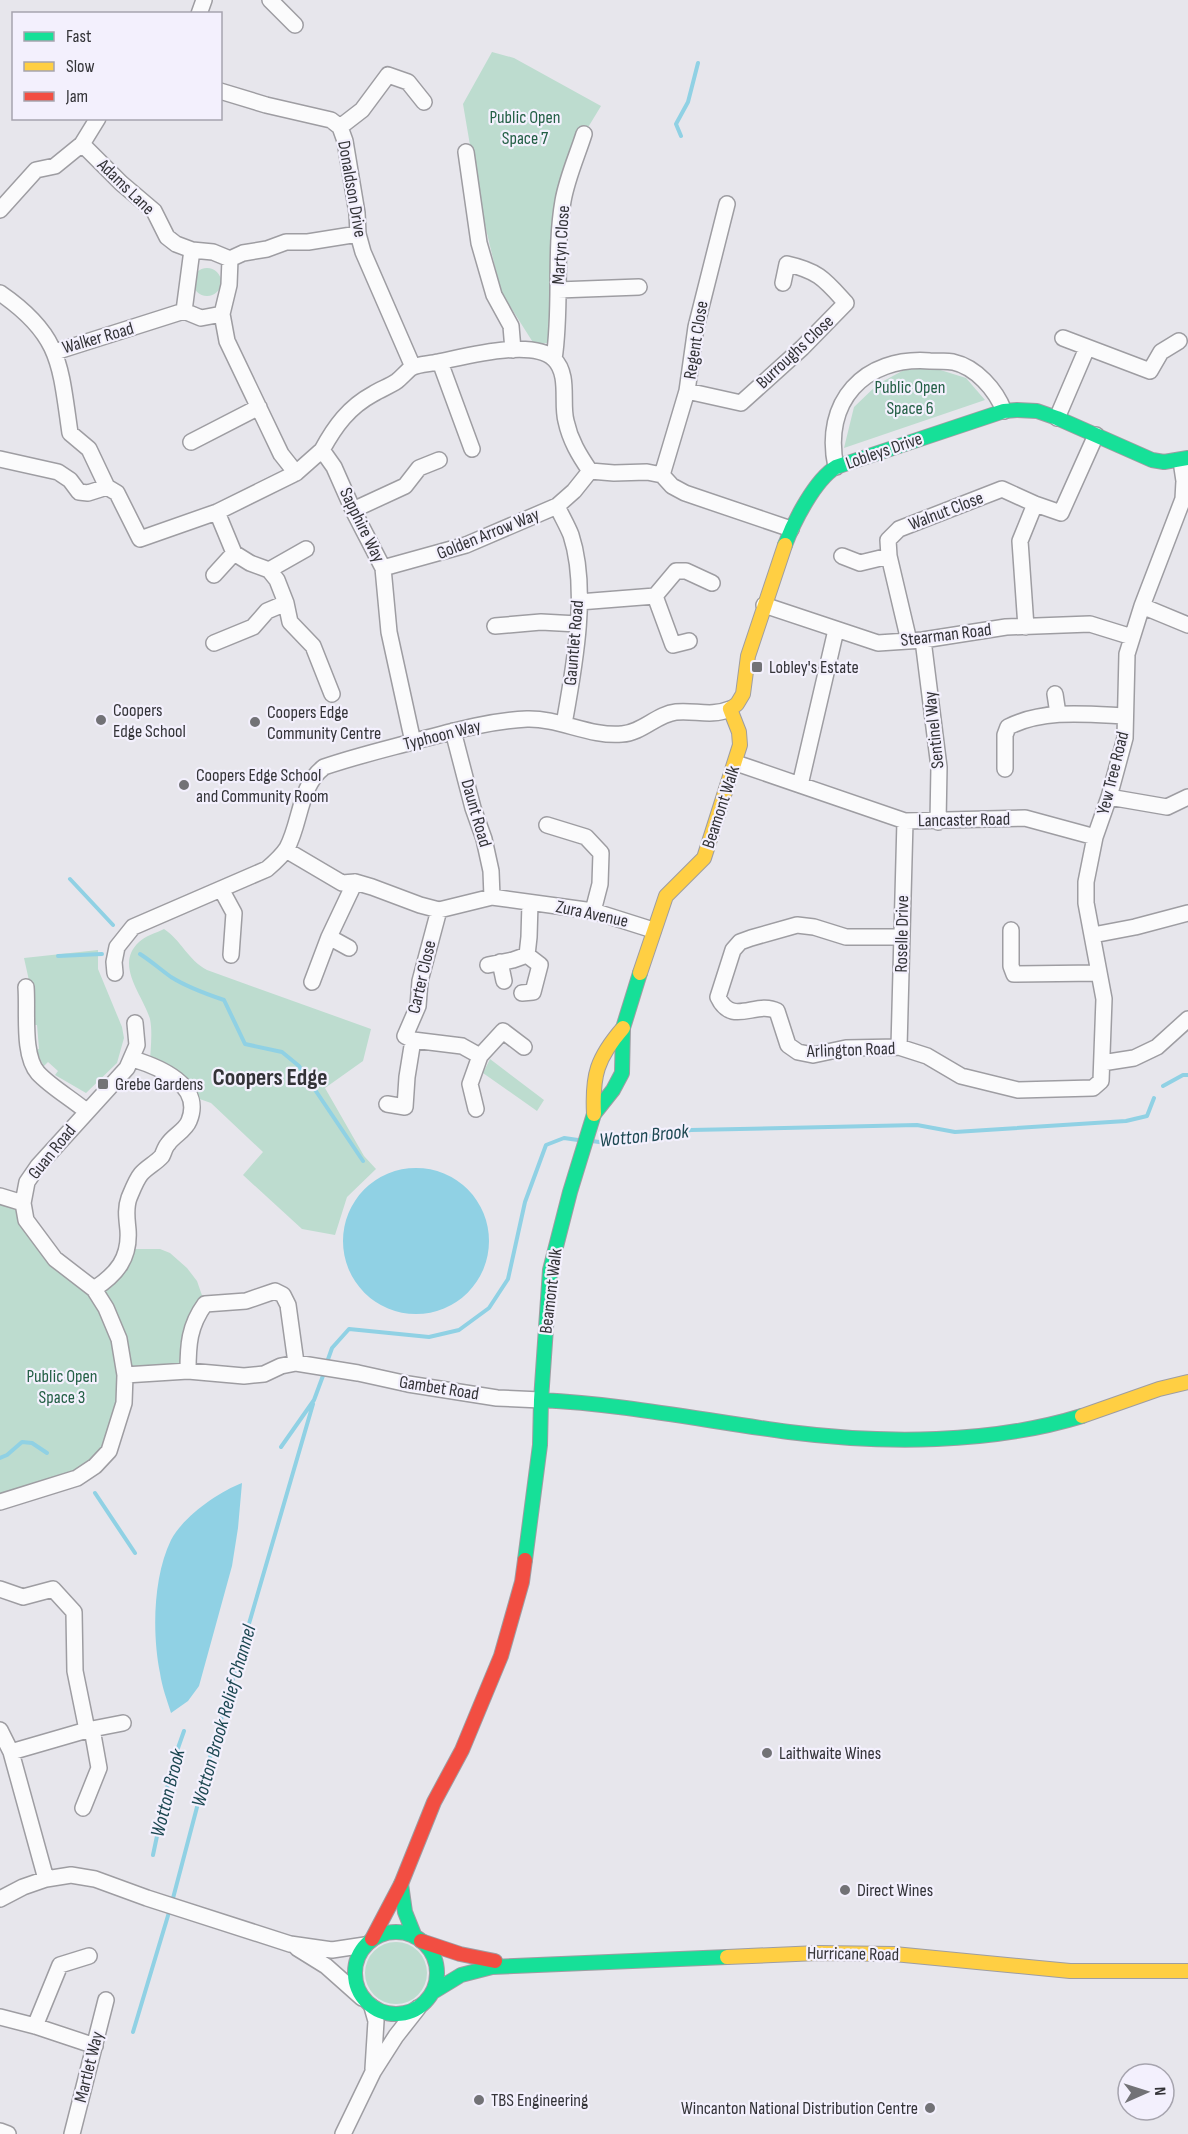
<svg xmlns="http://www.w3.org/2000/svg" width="1188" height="2134" font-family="'Sofia Sans Condensed',sans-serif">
<rect width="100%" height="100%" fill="#e7e6ec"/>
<!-- green -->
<path fill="#bddccf" d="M 492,52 L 514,58 L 601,106 L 584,134 L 553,284 L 549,343 L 534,344 L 501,292 L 480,204 L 463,104 Z
M193 282a14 14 0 1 1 28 0a14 14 0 1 1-28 0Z
M 934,368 L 966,378 L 985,400 L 844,448 L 854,407 L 878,384 L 904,370 Z
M 164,929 C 181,940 188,960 207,970 L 371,1029 L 363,1061 L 325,1088 L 364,1156 L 376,1169 L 347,1197 L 335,1235 L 302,1229 L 243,1175 L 263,1152 L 211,1103 L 191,1096 L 150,1066 C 150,1051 153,1034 150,1019 C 143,995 114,965 139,942 C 145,936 156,933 164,929 Z
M 98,950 L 98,969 L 122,1027 L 124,1038 L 117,1063 L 86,1093 L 55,1075 L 58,1071 L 48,1062 L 44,1066 L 35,1050 L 39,1049 L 37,1025 L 32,1025 L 30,985 L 24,958 Z
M 490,1059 L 544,1100 L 537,1111 L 483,1073 Z
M 0,1196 L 23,1203 L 27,1220 L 94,1289 L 128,1249 L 160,1249 L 170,1253 L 187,1268 L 197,1281 L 205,1304 L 188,1371 L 125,1375 L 124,1403 L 95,1466 L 0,1502 Z
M365 1973a31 31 0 1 1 62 0a31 31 0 1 1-62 0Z"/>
<!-- water -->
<path fill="#90d1e4" d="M343 1241a73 73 0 1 1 146 0a73 73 0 1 1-146 0Z
M 242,1483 L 238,1528 L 232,1566 L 199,1686 L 188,1701 L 171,1713 C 167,1700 162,1687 160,1673 C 152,1634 153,1577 171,1540 C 183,1517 218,1492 242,1483 Z"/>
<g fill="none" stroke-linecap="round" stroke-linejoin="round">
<!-- stream -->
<path stroke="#90d1e4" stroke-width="4" d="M 681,136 L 676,124 L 688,102 L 698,63
M 70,879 L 113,925
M 140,954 C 151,961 160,969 171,977 C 187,987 206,994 224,1000 L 245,1044 L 282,1052 L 299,1066 L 363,1161
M 58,956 L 102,954
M 1163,1086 L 1183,1075 L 1188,1075
M 592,1141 L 606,1143 L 691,1130 L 917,1125 L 955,1132 L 1126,1121 L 1147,1116 L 1154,1098
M 326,1365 L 332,1348 L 349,1329 L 429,1337 L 459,1330 L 489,1308 L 508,1279 L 525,1202 L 546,1145 L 564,1138 L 578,1140
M 281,1447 L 314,1400 L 324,1373
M 0,1458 L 7,1455 L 22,1442 L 32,1443 L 47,1453
M 95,1493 L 135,1553
M 153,1855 L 172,1765 L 184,1731
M 172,1902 L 211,1754 L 313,1404
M 133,2032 L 170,1909"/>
<!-- street casing -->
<g stroke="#9e9da2" stroke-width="18">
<path id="street" d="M 270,0 L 295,25
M 199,14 L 204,0
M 220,91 L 266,105 L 331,120 L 340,127 L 345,141 L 357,213 L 358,234 L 363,252 L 413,367
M 340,127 L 362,110 L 388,75 L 408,82 L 424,102
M 82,144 L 121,183 L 154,211 L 167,237 L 176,244 L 192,250 L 213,252 L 230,259
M 466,152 L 479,243 L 494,295 L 511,326 L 513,350
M 0,210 L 36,170 L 55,166 L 82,144 L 98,118
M 358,234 L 308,242 L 286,242 L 267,249 L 243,253 L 230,259 L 229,285 L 222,314 L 227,341 L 281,454 L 296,473 L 322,450 L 334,467 L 353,510 L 383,568 L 389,632 L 413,742
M 558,290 L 639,287
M 0,293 C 61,335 60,364 70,433 L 89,449 L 107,487 L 117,493 L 140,539 L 217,512 L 296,473
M 184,311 L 192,250
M 184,311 L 201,318 L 222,314
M 1063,338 L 1150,371 L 1161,352 L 1179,341
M 55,352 L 184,311
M 554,359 C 562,307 554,253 563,201 C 567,178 577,156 584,134
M 440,362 L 472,449
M 687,391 L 741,403 L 802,348 L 846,303 C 825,280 819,271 787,264 L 783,283
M 1057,418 L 1087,348
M 191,442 L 259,407
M 322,450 C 335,426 349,407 373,394 C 381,389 390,386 397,381 C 402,377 406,372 411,368 C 418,364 430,364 438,362 C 464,357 532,338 554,359 C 570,375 561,403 566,421 C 570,440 579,455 590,471
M 0,459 L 58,472 L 70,480 L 79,492 L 88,493 L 107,487
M 836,467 C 822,402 864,356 930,361 C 937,361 945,361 953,362 C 976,367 996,390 1004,411
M 590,471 L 614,473 L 647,472 L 662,475 L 672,486 L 685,493 L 791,529
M 662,475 L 687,391 L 696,327 L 727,204
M 353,510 L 405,486 L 419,468 L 439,460
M 217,512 L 234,553 L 250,563 L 269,570 L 277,580 L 286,603 L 290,622 L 313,646 L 332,694
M 842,556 L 860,563 L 889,556 L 888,540 L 899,529 L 1002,489 L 1035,504 L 1061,513 L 1096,435
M 889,556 L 909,641
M 383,568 L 466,545 L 557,506
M 269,570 L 306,549
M 214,575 L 234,553
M 655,596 L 673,645 L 689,641
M 579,602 L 655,596 L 676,571 L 686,571 L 712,583
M 764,605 L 878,643 L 923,640 L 1006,627 L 1090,624 L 1132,637
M 1142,606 L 1188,625
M 495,626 L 541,622 L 578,624
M 1026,627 L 1020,541 L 1035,504
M 923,640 L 939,767 L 938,822
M 214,643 L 253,627 L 267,611 L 286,603
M 1055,694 L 1058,714
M 564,724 C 574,668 589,590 571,535 C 567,525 561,515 557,506 L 574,491 L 590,471
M 453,731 L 473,808 L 484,839 L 491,871 L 492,897
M 736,763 L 905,821 L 1025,818 L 1095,837
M 1005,769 L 1005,735 L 1008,727 C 1044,709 1086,714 1125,716
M 800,785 L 836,630
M 1109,797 L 1167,807 L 1188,797
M 547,825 L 586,837 L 601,853 L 600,884 L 593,911
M 286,850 L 342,883 L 355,882 L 372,887 L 420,905 L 439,910 L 492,897 L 593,911 L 653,930
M 221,889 L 234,913 L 231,955
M 439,910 L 420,981 L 418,1006 L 405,1036 L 413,1040 L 462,1046 L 480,1056
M 1011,930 L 1011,966 L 1014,974 L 1099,973
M 1093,935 L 1135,927 L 1188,913
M 329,937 L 349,948
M 902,937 L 846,937 L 814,927 L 797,925 L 751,938 L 740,942 L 733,950 L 718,997 C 732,1027 756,1000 777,1011 L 788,1045 L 798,1052 L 813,1055 L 846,1048 L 899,1047 L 927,1056 L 961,1076 L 1018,1090 L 1093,1088 L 1101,1081 L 1104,999 L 1086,903 L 1086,882 L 1095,837 L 1109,797 L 1125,738 L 1127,654 L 1142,606 L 1183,499 L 1184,481 L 1181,461
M 500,962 L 504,981
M 488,965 L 513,960 L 527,955 L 529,937 L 530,903
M 115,973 L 114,962 L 117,947 L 133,927 L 267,869 C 274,863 282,856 287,848 C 301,822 299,786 324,767 C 353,757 382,750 412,742 C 450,732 487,721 527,719 C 559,718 590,737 622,734 C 642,733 657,714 676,712 C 695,710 711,717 730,709
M 312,982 L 329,937 L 355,882
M 26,987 C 28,1011 22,1055 38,1073 C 51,1087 72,1099 86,1111
M 522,993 L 533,992 L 540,965 L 527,955
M 899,1047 L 905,821
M 1102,1063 L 1134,1058 L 1157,1047 L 1188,1019
M 387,1104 L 405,1107 L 407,1077 L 413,1040
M 476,1109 L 470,1084 L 480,1056 L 503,1031 L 524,1047
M 0,1196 L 23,1203
M 94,1289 C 117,1274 130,1258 128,1230 C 127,1219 125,1209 129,1198 C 132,1191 136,1180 141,1174 C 147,1167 156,1163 162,1156 C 164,1152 165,1147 168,1144 C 174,1135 185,1131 189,1121 C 204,1085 159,1067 133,1059
M 188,1371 C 188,1345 189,1326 205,1304 L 246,1301 L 275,1291 L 283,1295 L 288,1305 L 296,1363
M 125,1375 L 188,1371 L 244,1376 L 264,1374 L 281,1366 L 296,1363 L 358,1373 L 408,1384 L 497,1398 L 541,1400
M 0,1502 L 77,1478 L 95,1466 L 109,1451 L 124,1403 L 125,1375 L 119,1339 L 106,1308 L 94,1289 L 55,1259 L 26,1220 L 23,1203 L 27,1182 L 38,1166 L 127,1068 L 137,1045 L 135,1023
M 0,1589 L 23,1597 L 53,1589 L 74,1612 L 75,1671 L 87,1730 L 11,1752
M 0,1730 L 11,1752 L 46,1879
M 87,1730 L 123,1723
M 83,1808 L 99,1768 L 92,1729
M 0,1899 L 23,1887 L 46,1879 L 71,1875 L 95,1879 L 147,1898 L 290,1944 L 332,1950 L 365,1945
M 297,1948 L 326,1966 L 362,1998
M 372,2007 L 376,2021 L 373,2069
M 0,2017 L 35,2026 L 95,2046
M 35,2026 L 60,1965 L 89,1956
M 0,2131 L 8,2134
M 72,2134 L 106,2000
M 343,2134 L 373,2072 L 396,2036 L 418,2008"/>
</g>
<!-- fast casing -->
<g stroke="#9e9da2" stroke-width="16">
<path id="fast" d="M 785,545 C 794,521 815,480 836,467 L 1004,411 L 1017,410 L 1037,411 L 1057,418 L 1152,460 L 1164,462 L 1188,458
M 541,1400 C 624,1404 706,1421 789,1432 C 883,1444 991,1444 1082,1416
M 525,1560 L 540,1445 L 541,1400 L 550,1270 L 570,1192 L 594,1114 L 613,1090 L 622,1073 L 623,1028 L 640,973
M 401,1884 L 405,1912 L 415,1937
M355 1973a41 41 0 1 1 82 0a41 41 0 1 1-82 0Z
M 433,1992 L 461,1975 L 492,1967 L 727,1957"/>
</g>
<!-- slow casing -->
<g stroke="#9e9da2" stroke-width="16">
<path id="slow" d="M 640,973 L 666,896 L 704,858 L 740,745 L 739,732 L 730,709 L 737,704 L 743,694 L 748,656 L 785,545
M 594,1114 C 592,1075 597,1058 623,1028
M 1082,1416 L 1159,1389 L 1188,1382
M 727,1957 L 818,1953 L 894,1954 L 1070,1971 L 1188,1971"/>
</g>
<!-- jam casing -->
<g stroke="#9e9da2" stroke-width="16">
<path id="jam" d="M 372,1939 L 401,1884 L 434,1802 L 462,1750 L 501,1656 L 522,1582 L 525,1560
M 421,1941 L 460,1954 L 495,1961"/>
</g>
<!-- street -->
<use href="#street" stroke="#fbfbfc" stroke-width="15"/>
<!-- fast -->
<use href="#fast" stroke="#16e098" stroke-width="14"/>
<!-- slow -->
<use href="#slow" stroke="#ffcf43" stroke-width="14"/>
<!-- jam -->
<use href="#jam" stroke="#f24e42" stroke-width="14"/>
</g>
<!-- markers -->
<g fill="#727276" stroke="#f3f0fd" stroke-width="2">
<rect x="751" y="661" width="12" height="12" rx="3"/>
<circle cx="101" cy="720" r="6"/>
<circle cx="255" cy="722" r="6"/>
<circle cx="184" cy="785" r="6"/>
<rect x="97" y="1078" width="12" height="12" rx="3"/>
<circle cx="767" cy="1753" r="6"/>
<circle cx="845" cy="1890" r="6"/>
<circle cx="479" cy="2100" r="6"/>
<circle cx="930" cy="2108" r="6"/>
</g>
<g text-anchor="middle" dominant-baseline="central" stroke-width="4.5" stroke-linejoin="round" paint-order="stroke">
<!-- park labels -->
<g font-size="18" fill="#235f45" stroke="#f3f0fd">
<text x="525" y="117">Public Open<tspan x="525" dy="21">Space 7</tspan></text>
<text x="910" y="387">Public Open<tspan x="910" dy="21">Space 6</tspan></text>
<text x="62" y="1376">Public Open<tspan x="62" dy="21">Space 3</tspan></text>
</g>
<!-- street labels -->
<g font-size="18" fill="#333337" stroke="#f3f0fd">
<text transform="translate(126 187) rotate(44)">Adams Lane</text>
<text transform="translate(352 189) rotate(80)">Donaldson Drive</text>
<text transform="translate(561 245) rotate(-86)">Martyn Close</text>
<text transform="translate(98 338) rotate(-16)">Walker Road</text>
<text transform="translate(696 340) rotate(-81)">Regent Close</text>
<text transform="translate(795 352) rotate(-43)">Burroughs Close</text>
<text transform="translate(884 451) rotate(-19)">Lobleys Drive</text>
<text transform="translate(946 511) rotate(-21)">Walnut Close</text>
<text transform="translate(362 525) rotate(64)">Sapphire Way</text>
<text transform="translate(488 534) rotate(-22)">Golden Arrow Way</text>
<text transform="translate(946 635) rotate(-7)">Stearman Road</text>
<text transform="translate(574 643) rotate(-85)">Gauntlet Road</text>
<text transform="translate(934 730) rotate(-96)">Sentinel Way</text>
<text transform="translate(442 735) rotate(-14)">Typhoon Way</text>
<text transform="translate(1113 773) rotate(-76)">Yew Tree Road</text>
<text transform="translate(721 807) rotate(-72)">Beamont Walk</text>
<text transform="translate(476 813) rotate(74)">Daunt Road</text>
<text transform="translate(964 820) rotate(-1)">Lancaster Road</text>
<text transform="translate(592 914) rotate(12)">Zura Avenue</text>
<text transform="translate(902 934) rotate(-89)">Roselle Drive</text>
<text transform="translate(422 977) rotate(-77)">Carter Close</text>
<text transform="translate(851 1050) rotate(-2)">Arlington Road</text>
<text transform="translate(52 1152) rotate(-51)">Guan Road</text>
<text transform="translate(551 1291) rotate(-83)">Beamont Walk</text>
<text transform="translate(439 1388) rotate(9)">Gambet Road</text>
<text transform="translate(853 1954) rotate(1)">Hurricane Road</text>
<text transform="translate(89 2067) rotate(-76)">Martlet Way</text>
</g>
<!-- poi labels -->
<g font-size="18" fill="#333337" stroke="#f3f0fd" text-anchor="start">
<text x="769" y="667">Lobley's Estate</text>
<text x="113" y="710">Coopers<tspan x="113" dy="21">Edge School</tspan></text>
<text x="267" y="712">Coopers Edge<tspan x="267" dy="21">Community Centre</tspan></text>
<text x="196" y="775">Coopers Edge School<tspan x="196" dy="21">and Community Room</tspan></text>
<text x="115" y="1084">Grebe Gardens</text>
<text x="779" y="1753">Laithwaite Wines</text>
<text x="857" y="1890">Direct Wines</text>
<text x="491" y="2100">TBS Engineering</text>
<text x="918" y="2108" text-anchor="end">Wincanton National Distribution Centre</text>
</g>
<!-- water labels -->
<g font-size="20" font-style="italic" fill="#1d4852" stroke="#f3f0fd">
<text transform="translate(644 1136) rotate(-6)">Wotton Brook</text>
<text transform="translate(224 1716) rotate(-74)">Wotton Brook Relief Channel</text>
<text transform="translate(168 1793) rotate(-76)">Wotton Brook</text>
</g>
<!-- district labels -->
<g font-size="24" font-weight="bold" fill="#333337" stroke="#f3f0fd">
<text x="270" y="1077">Coopers Edge</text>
</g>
</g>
<!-- legend -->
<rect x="12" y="12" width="210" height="108" fill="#f3f0fd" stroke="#a6a4ae" stroke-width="1.5"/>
<rect x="24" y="32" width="30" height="9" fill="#16e098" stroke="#a6a4ae" stroke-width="1.5"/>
<text x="66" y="42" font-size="18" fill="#333337">Fast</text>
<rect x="24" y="62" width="30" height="9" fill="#ffcf43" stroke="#a6a4ae" stroke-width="1.5"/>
<text x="66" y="72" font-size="18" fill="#333337">Slow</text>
<rect x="24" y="92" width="30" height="9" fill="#f24e42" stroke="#a6a4ae" stroke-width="1.5"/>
<text x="66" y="102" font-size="18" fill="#333337">Jam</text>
<!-- north arrow -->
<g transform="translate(1146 2092) rotate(87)"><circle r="28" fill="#f3f0fd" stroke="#a6a4ae" stroke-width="1.5"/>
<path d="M0-4.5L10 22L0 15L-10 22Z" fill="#727276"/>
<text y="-9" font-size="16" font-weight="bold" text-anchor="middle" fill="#333337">N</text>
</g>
</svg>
